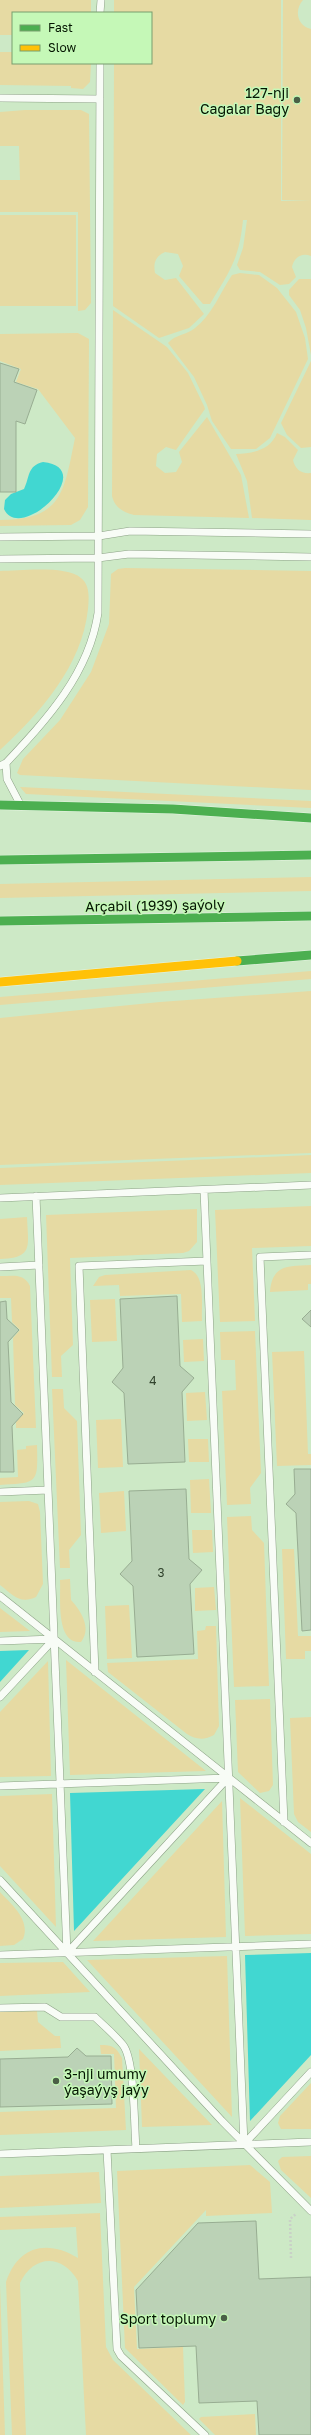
<svg xmlns="http://www.w3.org/2000/svg" width="311" height="2435" font-family="'Golos Text',sans-serif">
<rect width="100%" height="100%" fill="#cde9c6"/>
<!-- green -->
<path fill="#e6daa3" d="M 0,0 L 91,0 L 91,13 L 13,13 L 13,35 L 0,35 Z
M 114,0 L 281,0 L 281,201 L 311,200 L 311,256 C 301,252 294,258 292,267 L 296,277 L 289,284 L 280,285 L 260,272 L 240,270 L 237,265 L 243,248 L 247,220 L 243,220 C 239,260 230,270 210,304 L 203,304 L 179,276 L 183,266 L 178,254 L 165,252 C 156,256 153,262 155,273 L 165,280 L 176,278 L 204,314 L 189,328 L 159,338 L 113,306 L 114,63 L 151,63 L 151,13 L 114,13 Z
M 283,0 L 303,0 C 294,10 297,26 311,29 L 311,200 L 282,200 Z
M 0,52 L 13,52 L 13,63 L 91,63 L 90,82 L 83,89 L 71,88 L 71,86 L 0,85 Z
M 25,110 L 81,110 L 89,114 L 91,303 L 85,310 L 78,311 L 78,212 L 0,212 L 0,180 L 20,180 L 19,146 L 0,146 L 0,112 Z
M 0,215 L 76,215 L 76,306 L 0,306 Z
M 240,273 L 259,275 L 277,288 L 296,312 L 305,338 L 308,359 L 270,438 L 256,449 L 231,449 L 212,421 L 207,405 L 194,377 L 168,343 C 176,334 187,335 195,328 C 212,315 220,293 232,275 Z
M 299,279 L 311,279 L 311,355 L 306,328 L 300,310 L 289,295 L 289,290 Z
M 113,310 L 167,347 L 188,373 L 204,406 L 205,409 L 176,450 L 166,447 L 157,454 L 156,466 L 165,473 L 176,472 L 182,462 L 179,452 L 207,417 L 241,475 L 249,518 L 134,515 C 123,512 115,508 112,496 Z
M 78,333 L 89,339 L 88,507 L 80,520 L 71,525 L 0,526 L 0,520 C 63,520 64,491 75,438 L 38,389 L 16,382 L 21,369 L 0,361 L 0,334 Z
M 311,361 L 311,447 L 301,448 L 287,435 L 281,423 Z
M 277,433 L 285,437 L 298,450 L 293,460 C 295,469 301,474 311,473 L 311,520 L 252,518 L 247,481 L 236,454 C 252,453 270,451 277,433 Z
M 125,568 L 311,571 L 311,790 L 20,775 L 17,773 L 23,759 L 60,720 L 91,672 L 109,624 L 111,574 L 118,569 Z
M 0,571 C 19,571 66,565 81,578 C 90,585 89,598 88,609 C 82,666 40,713 0,750 Z
M 20,787 L 311,801 L 311,808 L 26,794 Z
M 311,877 L 311,891 L 0,898 L 0,884 Z
M 311,971 L 311,979 L 0,1005 L 0,997 Z
M 311,991 L 311,1153 L 0,1165 L 0,1018 L 160,1002 Z
M 311,1155 L 311,1173 L 0,1185 L 0,1168 Z
M 311,1206 L 311,1246 L 252,1248 L 255,1321 L 220,1322 L 215,1210 Z
M 197,1209 L 197,1242 L 189,1251 L 183,1253 L 70,1258 L 73,1345 L 61,1356 L 62,1377 L 52,1377 L 46,1215 Z
M 27,1217 C 28,1246 34,1258 0,1259 L 0,1219 Z
M 311,1265 L 311,1284 L 308,1284 L 308,1290 L 270,1292 C 272,1264 289,1266 311,1265 Z
M 191,1270 C 206,1277 201,1307 202,1321 L 182,1322 L 181,1294 L 120,1296 L 119,1285 L 93,1286 L 99,1277 L 105,1275 Z
M 0,1276 C 13,1276 24,1273 30,1286 L 36,1428 L 16,1428 L 16,1422 L 24,1413 L 15,1405 L 13,1338 L 20,1330 L 12,1322 L 11,1298 L 0,1298 Z
M 115,1299 L 117,1341 L 92,1342 L 90,1300 Z
M 255,1331 L 261,1473 L 250,1488 L 251,1504 L 227,1505 L 222,1391 L 236,1390 L 235,1360 L 221,1360 L 220,1332 Z
M 203,1339 L 204,1361 L 184,1362 L 183,1340 Z
M 304,1351 L 308,1454 L 311,1454 L 311,1465 L 277,1466 L 272,1352 Z
M 52,1389 L 63,1389 L 64,1408 L 77,1421 L 81,1535 L 69,1550 L 70,1568 L 60,1568 Z
M 205,1392 L 207,1420 L 187,1421 L 186,1393 Z
M 121,1419 L 123,1467 L 98,1468 L 96,1420 Z
M 188,1439 L 208,1439 L 209,1462 L 189,1462 Z
M 37,1445 C 38,1484 38,1483 0,1485 L 0,1478 L 18,1477 L 17,1450 L 26,1449 L 26,1446 Z
M 209,1479 L 211,1513 L 191,1513 L 190,1480 Z
M 124,1491 L 126,1531 L 101,1533 L 99,1493 Z
M 29,1501 L 38,1504 L 40,1512 L 43,1584 L 36,1597 C 20,1605 12,1594 0,1585 L 0,1502 Z
M 251,1516 L 252,1530 L 264,1543 L 269,1686 L 234,1687 L 227,1517 Z
M 192,1530 L 212,1530 L 213,1552 L 193,1553 Z
M 282,1549 L 294,1549 L 298,1636 L 311,1636 L 311,1651 L 305,1651 L 305,1659 L 286,1659 Z
M 70,1579 L 71,1600 C 81,1611 92,1628 81,1642 C 55,1644 61,1597 60,1580 Z
M 214,1587 L 216,1610 L 195,1611 L 195,1588 Z
M 129,1605 L 132,1658 L 107,1659 L 105,1606 Z
M 0,1608 L 30,1631 L 0,1632 Z
M 206,1626 L 216,1626 L 219,1726 L 214,1735 C 205,1740 196,1740 187,1734 L 108,1672 L 107,1663 L 198,1659 L 197,1631 L 205,1630 Z
M 66,1660 L 206,1771 L 70,1775 Z
M 48,1661 L 51,1776 L 0,1777 L 0,1712 Z
M 270,1699 L 273,1785 L 269,1791 L 260,1793 L 238,1772 L 235,1700 Z
M 311,1717 L 311,1832 L 298,1822 L 294,1814 L 290,1718 Z
M 52,1794 L 56,1927 L 0,1866 L 0,1796 Z
M 240,1798 L 311,1854 L 311,1934 L 245,1936 Z
M 222,1801 L 226,1937 L 93,1941 Z
M 0,1892 C 11,1904 31,1920 23,1939 L 14,1945 L 0,1946 Z
M 227,1956 L 232,2117 L 87,1960 Z
M 63,1962 L 90,1992 L 0,1996 L 0,1963 Z
M 37,2011 L 38,2022 L 55,2036 L 60,2036 L 61,2048 L 0,2051 L 0,2012 Z
M 100,2045 C 113,2045 116,2047 122,2058 L 126,2130 L 0,2135 L 0,2112 L 116,2108 L 114,2054 L 101,2054 Z
M 139,2049 L 212,2125 L 142,2127 Z
M 311,2083 L 311,2129 L 281,2129 L 278,2123 L 280,2116 Z
M 311,2156 L 311,2198 L 281,2170 L 278,2161 L 282,2157 Z
M 250,2165 L 270,2182 L 272,2213 L 206,2216 L 206,2210 L 134,2287 L 137,2349 L 183,2347 L 185,2402 L 183,2405 L 125,2348 L 117,2171 Z
M 99,2172 L 101,2203 L 0,2208 L 0,2176 Z
M 100,2213 L 106,2347 L 113,2360 L 191,2435 L 86,2435 L 78,2281 C 62,2253 33,2255 20,2283 L 26,2435 L 12,2435 L 6,2282 C 18,2246 47,2239 78,2258 L 76,2227 L 0,2230 L 0,2217 Z
M 0,2284 L 5,2435 L 0,2435 Z
M 255,2414 L 256,2435 L 215,2435 L 199,2419 L 201,2417 Z"/>
<!-- water -->
<path fill="#41d7d1" d="M 43,462 C 100,468 20,544 4,509 L 5,500 L 11,494 L 24,489 C 30,477 27,466 43,462 Z
M 29,1650 L 0,1682 L 0,1651 Z
M 205,1789 L 74,1931 L 70,1793 Z
M 311,1953 L 311,2055 L 250,2121 L 245,1955 Z"/>
<!-- building -->
<path fill="#bbd2b6" stroke="#98ad92" d="M 0,363 L 19,369 L 14,382 L 37,390 L 25,424 L 16,421 L 16,492 L 0,492 Z
M 177,1296 L 180,1366 L 194,1378 L 182,1392 L 185,1462 L 128,1464 L 124,1393 L 112,1382 L 123,1368 L 120,1299 Z
M 6,1301 L 7,1319 L 19,1330 L 8,1342 L 11,1402 L 23,1414 L 12,1426 L 14,1472 L 0,1472 L 0,1302 Z
M 311,1310 L 311,1327 L 302,1319 Z
M 294,1469 L 311,1469 L 311,1630 L 302,1631 L 296,1513 L 286,1504 L 295,1494 Z
M 186,1489 L 189,1559 L 202,1570 L 190,1584 L 194,1654 L 137,1657 L 133,1586 L 120,1574 L 132,1561 L 129,1491 Z
M 77,2048 L 86,2056 L 111,2056 L 112,2104 L 0,2107 L 0,2059 L 68,2057 Z
M 256,2221 L 259,2279 L 311,2277 L 311,2435 L 259,2435 L 257,2401 L 199,2403 L 196,2346 L 139,2348 L 136,2290 L 198,2223 Z"/>
<g fill="none" stroke-linecap="round" stroke-linejoin="round">
<!-- lane casing -->
<g stroke="#8ca186" stroke-width="8">
<path id="lane" d="M 100,13 L 101,0
M 0,98 L 100,99
M 0,537 L 99,536 L 130,531 L 311,534
M 0,559 L 98,558 L 129,554 L 311,557
M 6,763 L 7,779 L 19,802
M 0,766 L 6,763 C 47,719 89,674 98,613 L 100,63
M 204,1190 L 244,2144
M 36,1196 L 67,1953
M 0,1198 L 311,1185
M 0,1267 L 39,1265
M 0,1492 L 48,1490
M 0,1596 L 311,1843
M 0,1641 L 54,1639
M 95,1672 L 79,1266 L 207,1261
M 0,1697 L 54,1639
M 0,1786 L 228,1778
M 284,1822 L 260,1257 L 311,1255
M 0,1880 L 222,2121 L 311,2211
M 67,1953 L 228,1778
M 0,1955 L 311,1944
M 0,2008 L 45,2007 L 61,2017 L 95,2017 C 104,2026 115,2035 123,2045 C 135,2060 134,2127 136,2148
M 244,2144 L 311,2072
M 107,2150 L 117,2349 L 121,2356 L 205,2435
M 0,2154 L 311,2142"/>
</g>
<!-- fast casing -->
<g stroke="#e8f5e5" stroke-width="10">
<path id="fast" d="M 0,805 L 173,809 L 311,818
M 0,860 L 311,855
M 0,921 L 311,916
M 237,961 L 311,955"/>
</g>
<!-- slow casing -->
<g stroke="#e8f5e5" stroke-width="10">
<path id="slow" d="M 0,982 L 237,961"/>
</g>
<!-- path -->
<path stroke="#c9d1c7" stroke-width="2.5" stroke-dasharray="2 2" stroke-linecap="butt" d="M 291,2258 L 290,2219 L 296,2214"/>
<!-- lane -->
<use href="#lane" stroke="#f8fcf6" stroke-width="7"/>
<!-- fast -->
<use href="#fast" stroke="#4caf50" stroke-width="9"/>
<!-- slow -->
<use href="#slow" stroke="#ffc107" stroke-width="9"/>
</g>
<!-- markers -->
<g fill="#4a5f46" stroke="#c5f8b7" stroke-width="1.5">
<circle cx="297" cy="100" r="4"/>
<circle cx="56" cy="2081" r="4"/>
<circle cx="224" cy="2318" r="4"/>
</g>
<g text-anchor="middle" dominant-baseline="central" stroke-width="3" stroke-linejoin="round" paint-order="stroke">
<!-- number labels -->
<g font-size="12" fill="#32442e">
<text x="153" y="1380">4</text>
<text x="161" y="1572">3</text>
</g>
<!-- poi labels -->
<g font-size="14" fill="#041501" stroke="#c5f8b7" text-anchor="end">
<text x="289" y="92">127-nji<tspan x="289" dy="16">Cagalar Bagy</tspan></text>
<text x="64" y="2073" text-anchor="start">3-nji umumy<tspan x="64" dy="16">ýaşaýyş jaýy</tspan></text>
<text x="216" y="2318">Sport toplumy</text>
</g>
<!-- street labels -->
<g font-size="14" fill="#041501" stroke="#c5f8b7">
<text transform="translate(155 905) rotate(-1)">Arçabil (1939) şaýoly</text>
</g>
</g>
<!-- legend -->
<rect x="12" y="12" width="140" height="52" fill="#c5f8b7" stroke="#789d6e"/>
<rect x="20" y="25" width="20" height="6" fill="#4caf50" stroke="#789d6e"/>
<text x="48" y="32" font-size="12" fill="#041501">Fast</text>
<rect x="20" y="45" width="20" height="6" fill="#ffc107" stroke="#789d6e"/>
<text x="48" y="52" font-size="12" fill="#041501">Slow</text>
</svg>
